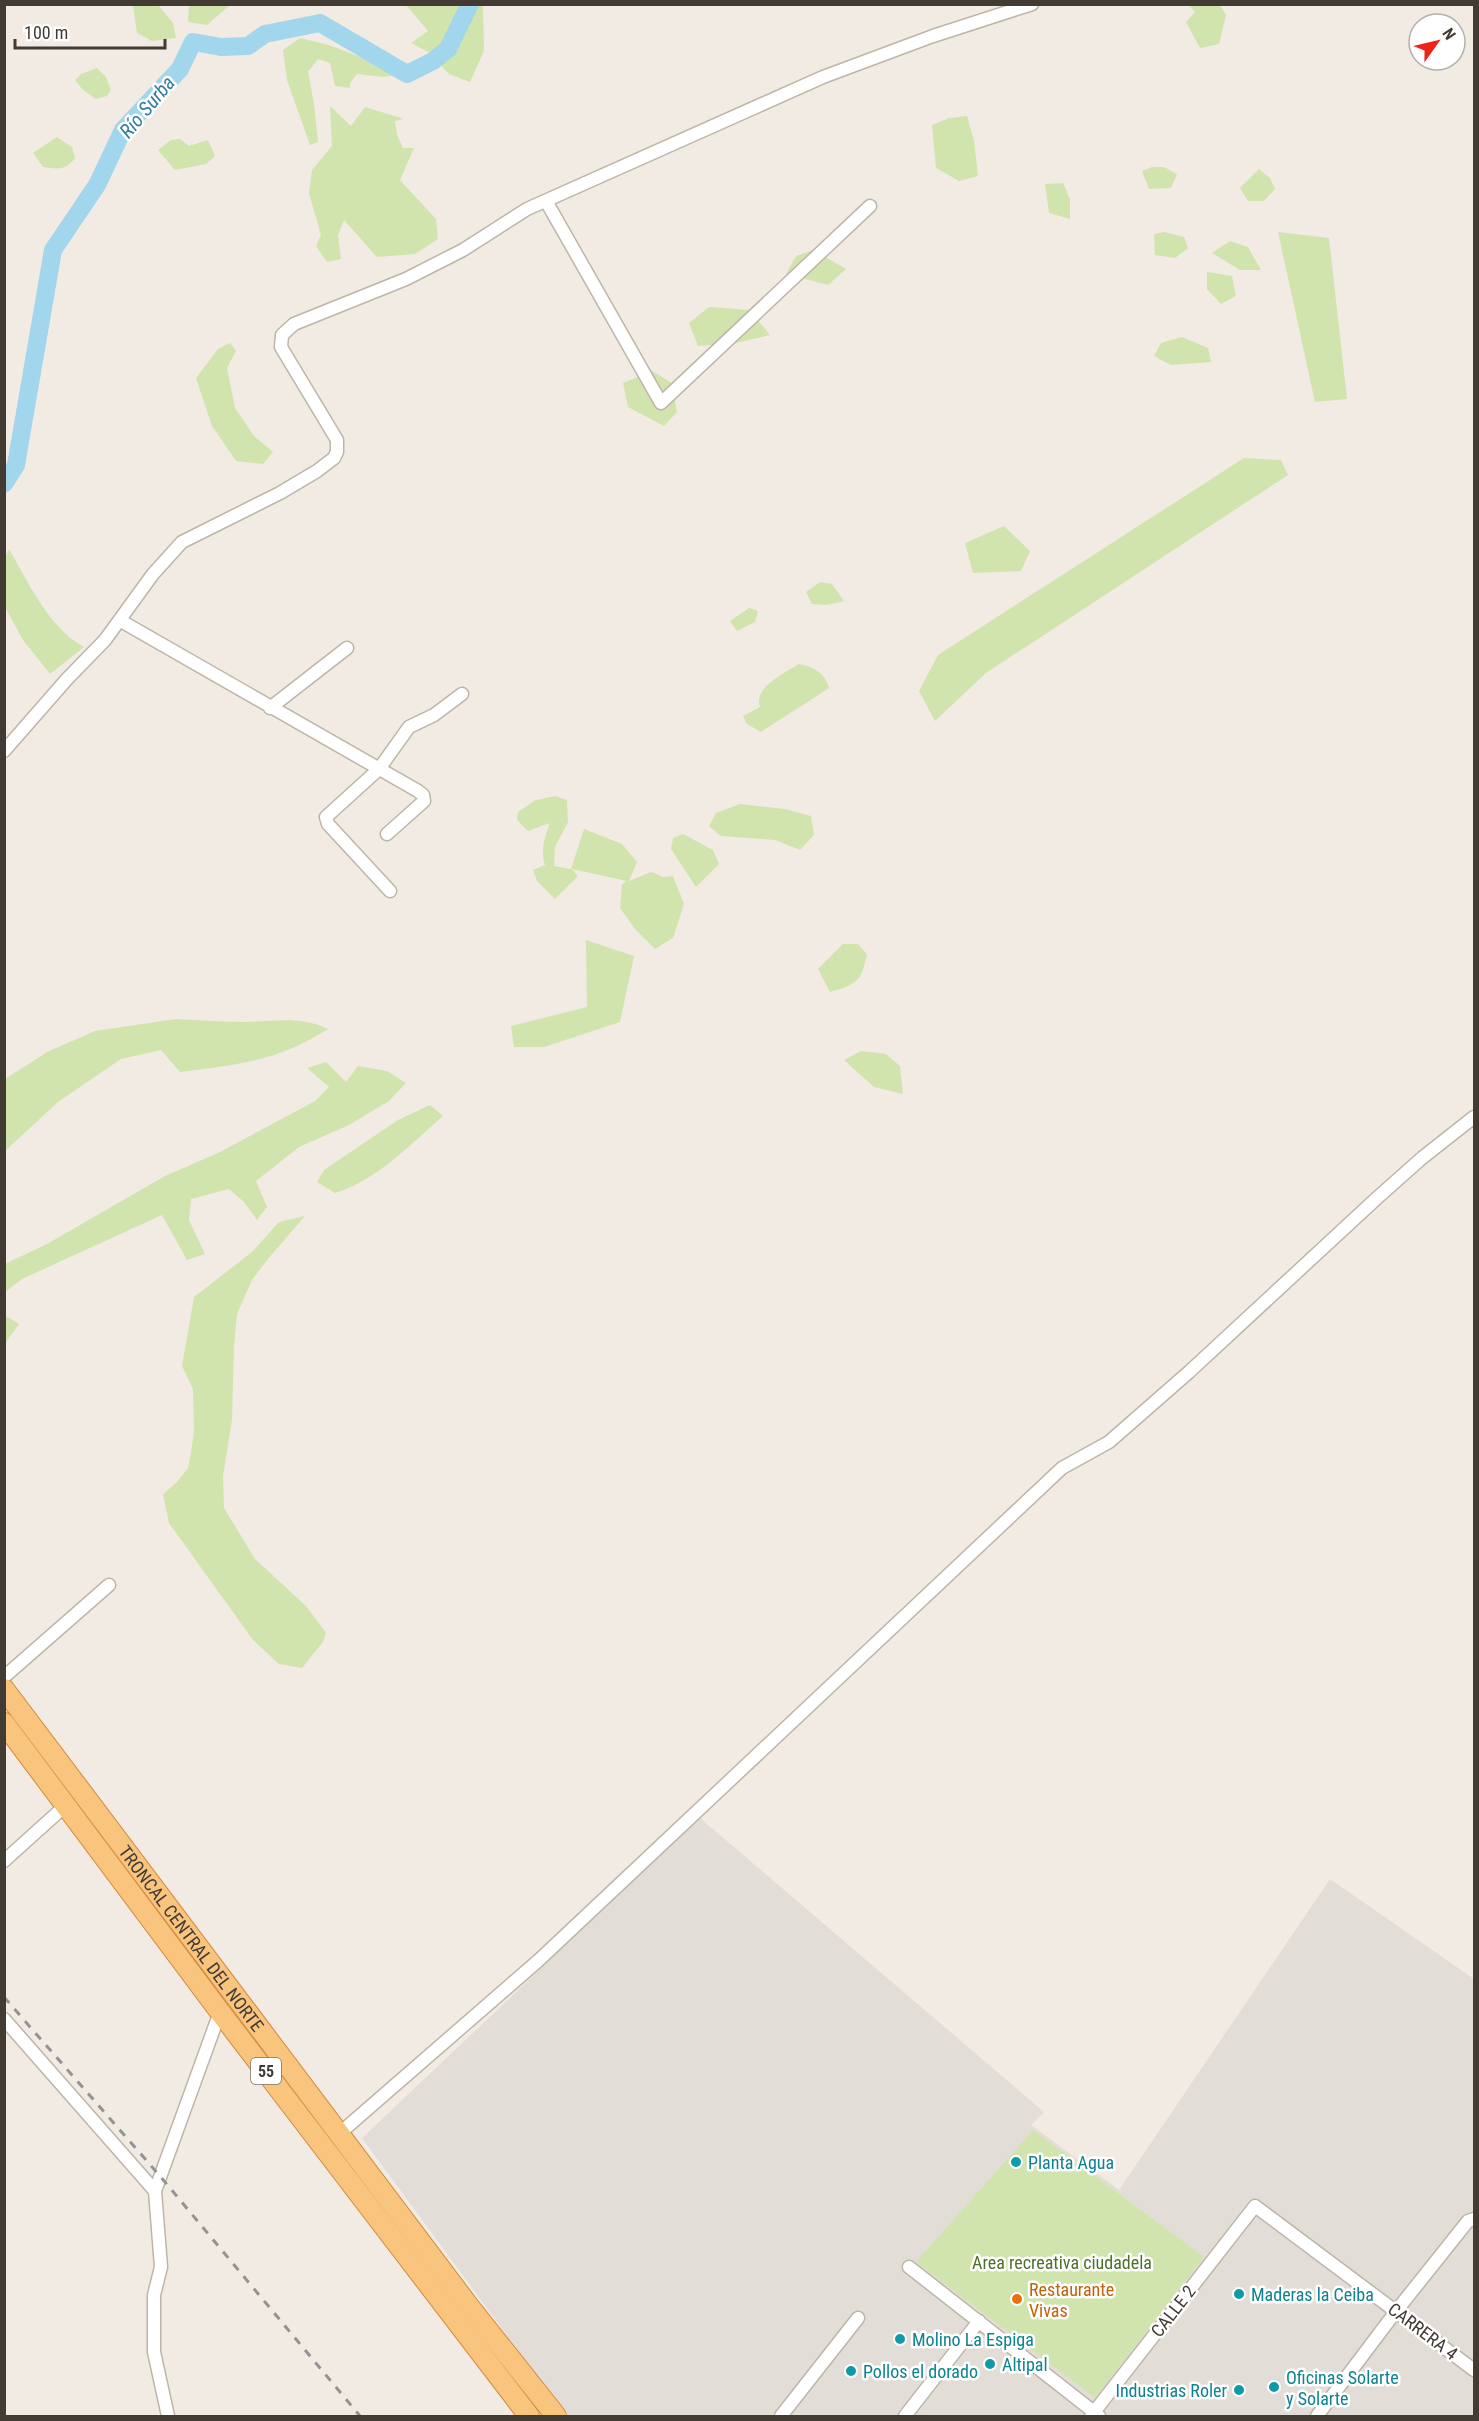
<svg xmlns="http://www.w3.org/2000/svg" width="1479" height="2421" font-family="'Roboto Condensed',sans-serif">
<rect width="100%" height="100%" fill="#f1ebe3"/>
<!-- industrial -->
<path fill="#e3ddd8" d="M 700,1818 L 1044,2112 L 1031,2125 L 1119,2190 L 1330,1879 L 1474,1979 L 1474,2416 L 566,2416 L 362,2138 Z"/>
<!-- green -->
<path fill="#d1e4ad" d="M 133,5 L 158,5 L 173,23 L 176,38 L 152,41 L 137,33 Z
M 189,5 L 189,4 L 230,5 L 207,25 L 188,22 Z
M 406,5 L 483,5 L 484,51 L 470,82 L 449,74 L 428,52 L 411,43 L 428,31 Z
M 1188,5 L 1220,5 L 1226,15 L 1219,44 L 1200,48 L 1186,22 L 1195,12 Z
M 300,38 L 329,45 L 397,71 L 396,75 L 383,77 L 357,74 L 350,83 L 350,88 L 335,86 L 330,63 L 318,59 L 308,72 L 314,104 L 318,142 L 310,145 L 287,80 L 283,50 Z
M 97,68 L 106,77 L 111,90 L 107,96 L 96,99 L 82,89 L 75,80 L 81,74 Z
M 330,106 L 351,126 L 365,107 L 404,119 L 395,121 L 397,135 L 403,148 L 414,148 L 400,180 L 436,219 L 438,239 L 415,254 L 377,257 L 344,220 L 338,235 L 341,259 L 327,262 L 316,246 L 321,235 L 309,193 L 312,170 L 332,146 Z
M 967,116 L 974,141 L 978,176 L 959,181 L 936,168 L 932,125 L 949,118 Z
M 57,137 L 72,147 L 75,158 C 66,171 57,169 43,167 L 33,153 Z
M 180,139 L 189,146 L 208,140 L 215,156 L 206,164 L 175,170 L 158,150 L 171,140 Z
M 1152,167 L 1164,167 L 1177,174 L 1171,188 L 1149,189 L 1142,171 Z
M 1259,169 L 1270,178 L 1275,189 L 1264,201 L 1248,201 L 1240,188 Z
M 1063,183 L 1070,199 L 1070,219 L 1049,213 L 1045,184 Z
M 1164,232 L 1184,237 L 1188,248 L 1175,258 L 1155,255 L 1154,234 Z
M 1278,232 L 1329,238 L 1347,399 L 1315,402 Z
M 1230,241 L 1248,247 L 1261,270 L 1240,270 L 1212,253 Z
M 813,250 L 846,269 L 828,285 L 786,274 L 796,256 Z
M 1207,272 L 1232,276 L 1236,296 L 1221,304 L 1207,289 Z
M 709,307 L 749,310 L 770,335 L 736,343 L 698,346 L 689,323 Z
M 1182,337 L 1208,348 L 1211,362 L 1171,365 L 1154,356 L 1161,343 Z
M 230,343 L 236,351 L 227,368 L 235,408 L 254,436 L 273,452 L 263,464 L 236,461 L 212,426 L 196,378 L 218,349 Z
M 652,371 L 672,383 L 677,412 L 664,426 L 628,407 L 623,383 Z
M 1244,458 L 1281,460 L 1288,475 L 986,673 L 935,721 L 919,691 L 938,655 Z
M 1004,526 L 1030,551 L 1021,571 L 973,573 L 965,543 Z
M 9,549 C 29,583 48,627 84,647 L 50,674 L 23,640 L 5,607 L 5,558 Z
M 820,582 L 832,584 L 844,601 L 827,605 L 812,604 L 806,592 Z
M 749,608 L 758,611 L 755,622 L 737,631 L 730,621 Z
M 799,664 C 813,667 825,672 829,688 L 761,732 L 747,724 L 743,716 L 760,707 C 753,687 785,673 799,664 Z
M 555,796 L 567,800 L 568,822 L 555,847 L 554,866 L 571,869 L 584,829 L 622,844 L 637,862 L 629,881 L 651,872 L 664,877 L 673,876 L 684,904 L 673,938 L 655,949 L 635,929 L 620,908 L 622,884 L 627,881 L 572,869 L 578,876 L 555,899 L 537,881 L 533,870 L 545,865 C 540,850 545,837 550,823 L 528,831 L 517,820 L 518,812 L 536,800 Z
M 740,804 L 785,809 L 811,816 L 814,835 L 800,850 L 775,840 L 721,836 L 709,826 L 716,813 Z
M 683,834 L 713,850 L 719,864 L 696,887 L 671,849 L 673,838 Z
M 586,940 L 634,956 L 620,1022 L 544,1047 L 514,1047 L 511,1026 L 587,1007 Z
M 843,944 L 858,944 L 867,954 C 861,982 857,984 830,992 L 818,969 Z
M 176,1019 C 199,1020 223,1022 246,1022 C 274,1021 303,1016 328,1029 C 279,1061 236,1065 180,1072 L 161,1050 L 121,1059 L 58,1102 L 5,1151 L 5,1079 L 47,1052 L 95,1031 Z
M 861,1051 L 886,1054 L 900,1066 L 903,1094 L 874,1087 L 844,1060 Z
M 326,1062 L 346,1082 L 358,1066 L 387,1071 L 406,1083 L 389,1101 L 349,1125 L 299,1147 L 256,1181 L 267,1207 L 257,1220 L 244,1202 L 229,1189 L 191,1199 L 189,1220 L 205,1254 L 187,1260 L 162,1215 L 22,1279 L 5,1292 L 5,1264 L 47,1244 L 165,1176 L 218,1153 L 315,1101 L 329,1087 L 307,1068 Z
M 430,1105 L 443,1116 C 411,1144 376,1181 335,1193 L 317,1182 L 324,1170 L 398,1120 Z
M 305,1216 L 267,1260 L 252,1280 L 237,1314 L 234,1346 L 232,1420 L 223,1476 L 224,1508 L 255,1559 L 306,1606 L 326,1633 L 323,1642 L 302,1668 L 279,1664 L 253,1640 L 169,1523 L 163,1494 L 177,1482 L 188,1468 L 191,1453 L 194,1431 L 193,1389 L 182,1366 L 194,1297 L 252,1252 L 279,1222 Z
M 4,1315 L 19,1324 L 6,1342 L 5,1340 Z
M 1033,2130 L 1204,2257 L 1095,2398 L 916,2262 Z"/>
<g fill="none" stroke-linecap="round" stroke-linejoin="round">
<!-- river -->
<path stroke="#a1d6ec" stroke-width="18" d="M 4,484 L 16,465 L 53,250 L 97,185 L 123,130 L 180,69 L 193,42 L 221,47 L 248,46 L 265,34 L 320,23 L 407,74 L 433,61 L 448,49 L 470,4"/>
<!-- minor casing -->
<g stroke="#beb5a9" stroke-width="15">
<path id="minor" d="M 546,201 L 661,403 L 870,206
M 121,621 L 418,791 L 423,795 L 424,801 L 387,834
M 270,708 L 347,648
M 4,751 L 67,679 L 105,640 L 153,574 L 182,542 L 280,493 L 317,471 L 334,458 L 337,452 L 337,440 L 281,347 L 282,335 L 294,324 L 406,279 L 463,250 L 527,209 L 823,77 L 933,36 L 1032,4
M 390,891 L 328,824 L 326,817 L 379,769 L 409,727 L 434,715 L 462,694
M 4,1677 L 109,1585
M 4,1861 L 65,1806
M 4,2019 L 155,2191
M 340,2133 L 539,1960 L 1062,1468 L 1109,1442 L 1189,1372 L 1377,1198 L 1422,1158 L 1474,1117
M 909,2267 L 1099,2416
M 168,2416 L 154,2352 L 154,2295 L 161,2267 L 155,2191 L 220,2012
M 781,2416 L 858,2318
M 905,2416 L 979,2321
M 1091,2416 L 1255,2206 L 1474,2370
M 1317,2416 L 1397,2310 L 1468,2221 L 1474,2219"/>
</g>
<!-- trunk casing -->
<g stroke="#d58a39" stroke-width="22">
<g id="trunk">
<path id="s1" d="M 4,1689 L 468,2305 L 556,2416"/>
<path d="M 4,1723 L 220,2012 L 529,2416"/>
</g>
</g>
<!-- minor -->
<use href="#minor" stroke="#fff" stroke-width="12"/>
<!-- trunk -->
<use href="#trunk" stroke="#f8c47e" stroke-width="20"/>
<!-- rail -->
<path stroke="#939393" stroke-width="3" stroke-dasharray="8 8" stroke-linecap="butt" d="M 4,1997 L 160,2176 L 360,2416"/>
</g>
<!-- markers -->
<g fill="#0f9aa8" stroke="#fff" stroke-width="2">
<circle cx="1016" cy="2162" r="6"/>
<circle cx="1239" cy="2294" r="6"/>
<circle cx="900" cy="2339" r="6"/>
<circle cx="990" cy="2364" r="6"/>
<circle cx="851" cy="2371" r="6"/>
<circle cx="1274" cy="2387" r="6"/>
<circle cx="1239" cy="2390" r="6"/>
</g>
<circle fill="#e8710a" stroke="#fff" stroke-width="2" cx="1017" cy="2299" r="6"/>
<g text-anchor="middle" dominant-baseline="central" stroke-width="5" stroke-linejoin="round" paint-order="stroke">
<!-- shield labels -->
<rect fill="#fff" stroke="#7b7671" stroke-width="1.5" x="251" y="2058" width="30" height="26" rx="4.5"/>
<g font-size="16" font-weight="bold" fill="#423b34">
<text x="266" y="2071">55</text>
</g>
<!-- street labels -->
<g font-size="18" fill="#423b34" stroke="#fff">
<text stroke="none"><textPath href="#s1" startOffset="312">TRONCAL CENTRAL DEL NORTE</textPath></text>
<text transform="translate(1173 2311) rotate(-52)">CALLE 2</text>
<text transform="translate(1423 2331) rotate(37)">CARRERA 4</text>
</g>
<!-- culture labels -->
<g font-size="18" fill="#0d838f" stroke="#fff" text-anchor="start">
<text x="1028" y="2162">Planta Agua</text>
<text x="1251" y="2294">Maderas la Ceiba</text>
<text x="912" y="2339">Molino La Espiga</text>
<text x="1002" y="2364">Altipal</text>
<text x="863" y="2371">Pollos el dorado</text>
<text x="1286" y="2377">Oficinas Solarte<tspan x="1286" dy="21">y Solarte</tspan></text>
<text x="1227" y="2390" text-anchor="end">Industrias Roler</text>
</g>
<!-- park labels -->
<g font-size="18" fill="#4d702a" stroke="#fff">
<text x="1062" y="2262">Area recreativa ciudadela</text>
</g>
<!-- food labels -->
<g font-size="18" fill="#c56008" stroke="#fff" text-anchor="start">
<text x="1029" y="2289">Restaurante<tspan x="1029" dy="21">Vivas</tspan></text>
</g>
<!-- water labels -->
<g font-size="20" font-style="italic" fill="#317ea0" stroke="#fff">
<text transform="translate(147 107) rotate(-50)">Río Surba</text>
</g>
</g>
<!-- border -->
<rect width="1479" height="2421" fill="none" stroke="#423b34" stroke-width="12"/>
<!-- north arrow -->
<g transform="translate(1437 42) rotate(56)"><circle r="28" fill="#ffffff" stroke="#b3b1ae" stroke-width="1.5"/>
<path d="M0-4.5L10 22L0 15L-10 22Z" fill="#f0231b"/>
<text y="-9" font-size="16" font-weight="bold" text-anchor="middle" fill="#423b34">N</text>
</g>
<!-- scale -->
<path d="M15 39v9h150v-9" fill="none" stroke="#423b34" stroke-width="3"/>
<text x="24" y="39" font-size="18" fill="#423b34" stroke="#ffffff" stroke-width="4.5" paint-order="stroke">100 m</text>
</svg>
